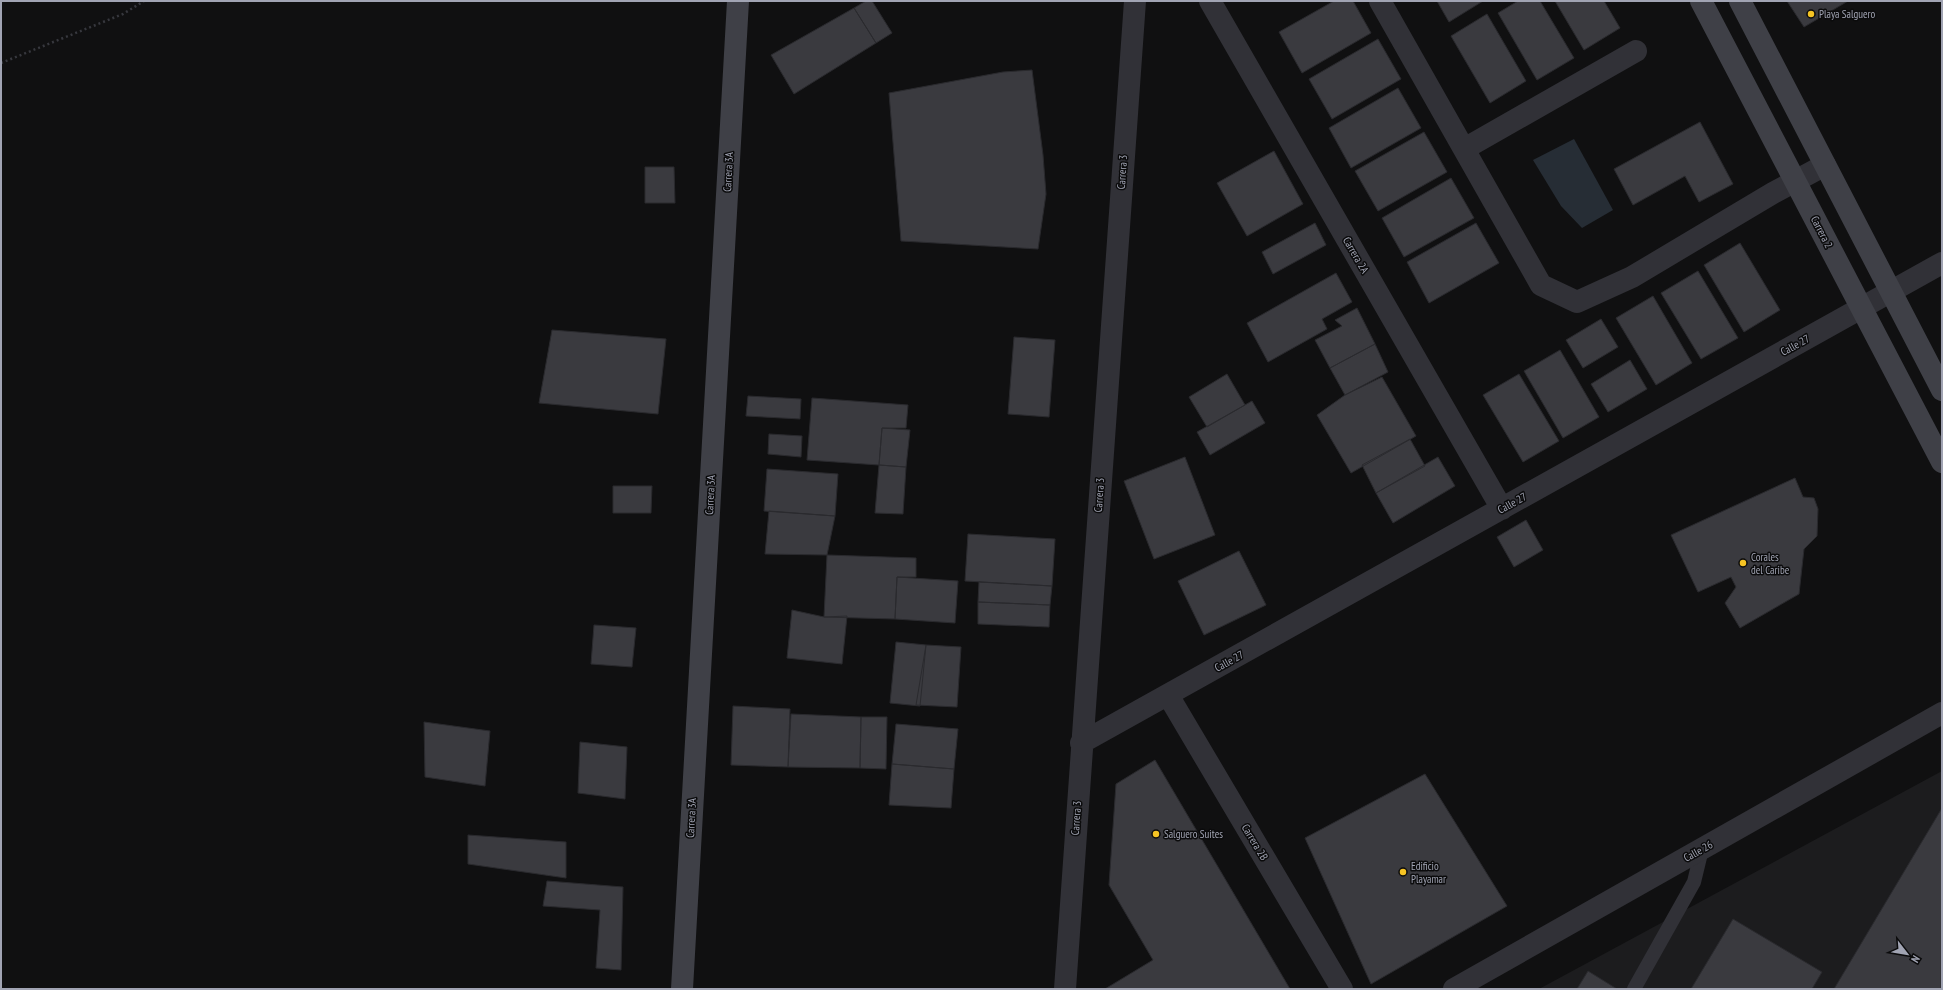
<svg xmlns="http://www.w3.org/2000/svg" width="1943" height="990" font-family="'PT Sans Narrow',sans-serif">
<rect width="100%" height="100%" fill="#101011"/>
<!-- built -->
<path fill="#1c1c1e" d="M 1942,771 L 1942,989 L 1539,989 Z"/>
<!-- water -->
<path fill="#262d35" d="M 1574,139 L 1613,210 L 1582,228 L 1561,206 L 1533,160 Z"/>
<!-- building -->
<path fill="#3a3a3f" stroke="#2a2a2e" d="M 866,1 L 872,1 L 892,33 L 876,43 L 854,8 Z
M 1334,1 L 1353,1 L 1371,33 L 1302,73 L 1279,32 Z
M 1437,1 L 1483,1 L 1449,22 Z
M 1518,1 L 1540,1 L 1574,58 L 1537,80 L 1498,13 Z
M 1555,1 L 1604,1 L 1620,28 L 1584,50 Z
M 1787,1 L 1848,1 L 1804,27 Z
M 854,8 L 876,43 L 794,94 L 771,55 Z
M 1487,14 L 1526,81 L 1490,103 L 1451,36 Z
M 1378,39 L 1401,79 L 1332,119 L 1309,79 Z
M 1032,70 L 1043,155 L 1046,194 L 1038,249 L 901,241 L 889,93 L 1003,72 Z
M 1398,88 L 1421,128 L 1351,168 L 1329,128 Z
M 1700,122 L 1733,184 L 1699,202 L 1685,176 L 1633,205 L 1614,169 Z
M 1424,132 L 1447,172 L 1378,211 L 1355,171 Z
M 1274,151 L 1303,204 L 1247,236 L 1217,183 Z
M 645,167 L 674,167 L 675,203 L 645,203 Z
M 1451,178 L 1474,218 L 1404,257 L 1382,218 Z
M 1315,223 L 1326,245 L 1273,274 L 1262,252 Z
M 1476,223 L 1499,263 L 1429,303 L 1407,262 Z
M 1740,243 L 1780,310 L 1744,332 L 1704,265 Z
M 1698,271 L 1738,338 L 1701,359 L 1661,293 Z
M 1336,273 L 1352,302 L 1322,319 L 1327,329 L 1268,362 L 1247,323 Z
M 1653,296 L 1692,363 L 1656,385 L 1616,318 Z
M 1357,308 L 1375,344 L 1330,368 L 1315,340 L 1342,326 L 1335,320 Z
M 1601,319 L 1618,347 L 1583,368 L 1566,340 Z
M 552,330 L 666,339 L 658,414 L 539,403 Z
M 1014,337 L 1055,340 L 1049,417 L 1008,414 Z
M 1375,344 L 1388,372 L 1345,395 L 1330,368 Z
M 1560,350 L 1599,417 L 1563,438 L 1524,371 Z
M 1630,360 L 1647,389 L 1608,412 L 1591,384 Z
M 1227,374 L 1245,405 L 1207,427 L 1189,397 Z
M 1519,374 L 1559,441 L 1523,462 L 1483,395 Z
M 1382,377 L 1416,436 L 1351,473 L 1317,415 L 1345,395 Z
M 748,396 L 801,399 L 800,419 L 746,416 Z
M 812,398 L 908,405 L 906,428 L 882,428 L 879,465 L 807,460 Z
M 1252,401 L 1265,423 L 1210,455 L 1197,432 Z
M 882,428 L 910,430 L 906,467 L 879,465 Z
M 769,434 L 802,436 L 801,457 L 768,454 Z
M 1410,439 L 1425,466 L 1376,493 L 1362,465 Z
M 1185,457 L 1215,535 L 1154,559 L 1124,481 Z
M 1438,457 L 1455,486 L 1393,523 L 1376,493 Z
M 879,465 L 906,467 L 903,514 L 875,513 Z
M 767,469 L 838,474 L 835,516 L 764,511 Z
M 1795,478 L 1803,497 L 1814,498 L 1818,509 L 1817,536 L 1804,549 L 1799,594 L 1740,628 L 1725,603 L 1736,587 L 1731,577 L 1698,592 L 1671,535 Z
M 613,486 L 652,486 L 651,513 L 613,513 Z
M 769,511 L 835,516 L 827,555 L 765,554 Z
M 1526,520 L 1543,550 L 1514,567 L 1497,537 Z
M 968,534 L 1055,539 L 1052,586 L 965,581 Z
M 1239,551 L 1266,605 L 1204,635 L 1178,581 Z
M 827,555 L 916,558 L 916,577 L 897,577 L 895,619 L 824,617 Z
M 897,577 L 958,581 L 955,623 L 895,619 Z
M 979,582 L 1052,586 L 1050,605 L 978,602 Z
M 978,602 L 1050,605 L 1049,627 L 978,624 Z
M 792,610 L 824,617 L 847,616 L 842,664 L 787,658 Z
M 594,625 L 636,628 L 632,667 L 591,664 Z
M 896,642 L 926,645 L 920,706 L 890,703 Z
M 926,645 L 961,647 L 957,707 L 916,705 Z
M 733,706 L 790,709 L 788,767 L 731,765 Z
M 791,714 L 861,717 L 860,768 L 788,767 Z
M 861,717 L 887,717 L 886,769 L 860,768 Z
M 424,722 L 490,731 L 485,786 L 425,777 Z
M 896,724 L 958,729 L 954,769 L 892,764 Z
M 580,742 L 627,747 L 625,799 L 578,793 Z
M 1155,760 L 1290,989 L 1105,989 L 1153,960 L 1109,885 L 1116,784 Z
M 892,764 L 954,769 L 951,808 L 889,805 Z
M 1425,774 L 1507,906 L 1371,984 L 1305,838 Z
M 1942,808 L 1941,989 L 1834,989 Z
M 468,835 L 566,842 L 566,878 L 468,864 Z
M 547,881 L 623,887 L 621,970 L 596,968 L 600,910 L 543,906 Z
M 1733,919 L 1822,972 L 1812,989 L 1691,989 Z
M 1588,971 L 1617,989 L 1577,989 Z"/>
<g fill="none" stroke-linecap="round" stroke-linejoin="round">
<!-- path -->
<path stroke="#37383e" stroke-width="2.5" stroke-dasharray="2 3" stroke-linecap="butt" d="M 1,63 L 123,14 L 144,1"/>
<!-- lane -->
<path stroke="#313137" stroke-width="14" d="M 1634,989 L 1694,882 L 1702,849"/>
<!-- street -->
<path stroke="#313137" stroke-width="22" d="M 1210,1 L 1502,509
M 1380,1 L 1541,285 L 1577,302 L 1632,277 L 1773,193 L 1825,165
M 1464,149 L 1636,51
M 1168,695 L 1342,989
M 1081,743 L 1942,263
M 1065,989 L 1135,1
M 1454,989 L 1942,713"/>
<!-- secondary -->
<path stroke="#3f4047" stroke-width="22" d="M 1701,1 L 1942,462
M 1740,1 L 1942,390
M 682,989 L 738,1"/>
</g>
<!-- markers -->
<g fill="#f6c424" stroke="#0b0b0c" stroke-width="1.5">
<circle cx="1811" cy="14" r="4"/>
<circle cx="1743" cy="563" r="4"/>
<circle cx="1156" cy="834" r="4"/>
<circle cx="1403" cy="872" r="4"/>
</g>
<g text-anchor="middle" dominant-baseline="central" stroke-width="3" stroke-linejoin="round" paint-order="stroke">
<!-- poi labels -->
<g font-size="11" fill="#a1a4b3" stroke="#0b0b0c" text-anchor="start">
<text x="1819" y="14">Playa Salguero</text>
<text x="1751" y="557">Corales<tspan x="1751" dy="13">del Caribe</tspan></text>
<text x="1164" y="834">Salguero Suites</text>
<text x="1411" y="866">Edificio<tspan x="1411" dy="13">Playamar</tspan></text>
</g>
<!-- street labels -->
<g font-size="11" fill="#a1a4b3" stroke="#0b0b0c">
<text transform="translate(728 172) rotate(-87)">Carrera 3A</text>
<text transform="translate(1122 172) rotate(-86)">Carrera 3</text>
<text transform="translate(1822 232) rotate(63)">Carrera 2</text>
<text transform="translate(1356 255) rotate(60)">Carrera 2A</text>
<text transform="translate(1795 345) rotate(-29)">Calle 27</text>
<text transform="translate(710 495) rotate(-87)">Carrera 3A</text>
<text transform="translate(1099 495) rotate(-86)">Carrera 3</text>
<text transform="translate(1512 503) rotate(-29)">Calle 27</text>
<text transform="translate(1229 661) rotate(-29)">Calle 27</text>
<text transform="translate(691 818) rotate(-87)">Carrera 3A</text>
<text transform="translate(1076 818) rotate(-86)">Carrera 3</text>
<text transform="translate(1255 842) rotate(59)">Carrera 2B</text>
<text transform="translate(1698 851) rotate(-29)">Calle 26</text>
</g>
</g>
<!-- border -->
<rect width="1943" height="990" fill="none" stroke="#a1a4b3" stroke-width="4"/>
<!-- north arrow -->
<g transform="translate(1907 954) rotate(121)" stroke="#0b0b0c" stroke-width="3" paint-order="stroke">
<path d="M0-3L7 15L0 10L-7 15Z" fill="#a1a4b3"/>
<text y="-6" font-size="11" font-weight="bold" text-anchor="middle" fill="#a1a4b3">N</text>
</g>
</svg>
